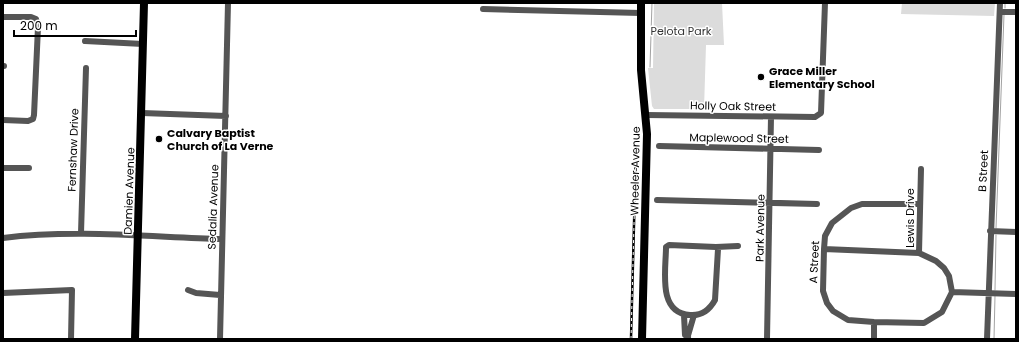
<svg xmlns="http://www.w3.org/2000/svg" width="1019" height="342" font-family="Poppins,sans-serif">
<rect width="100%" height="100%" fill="#fff"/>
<!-- green -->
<path fill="#dcdcdc" d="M 654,3 L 722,3 L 724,45 L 706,45 L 704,109 L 654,109 L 652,106 L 648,68 L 653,68 Z
M 902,3 L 995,3 L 994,16 L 901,14 Z"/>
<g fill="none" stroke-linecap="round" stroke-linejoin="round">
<!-- stream -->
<path stroke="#a3a3a3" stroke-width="1" d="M 1005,8 L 1005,3
M 650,67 L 652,3
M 996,228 L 1004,15
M 995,290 L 996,235
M 994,339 L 995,296"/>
<!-- minor -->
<path stroke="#555" stroke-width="6" d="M 483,9 L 641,13
M 1000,12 L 1016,12
M 3,17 L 31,17 L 36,19 L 38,27 L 34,115 L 33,119 L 28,121 L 3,120
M 85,41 L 143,44
M 3,66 L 4,66
M 142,113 L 226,116
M 646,115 L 815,117 L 821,113 L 825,3
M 659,146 L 819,150
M 3,168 L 29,168
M 657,200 L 817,204
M 920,204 L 862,204 L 851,208 L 832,223 L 825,236 L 824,249 L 823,291 L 827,303 L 833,311 L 848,320 L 874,322 L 924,323 L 942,312 L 952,292 L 949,276 L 944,268 L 936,261 L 919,253 L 921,169
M 990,231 L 1016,232
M 81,233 L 86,68
M 3,238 C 75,229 150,237 222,239
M 669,245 L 716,247 L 718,249 L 715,300 C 710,309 702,316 690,315 C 657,313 666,270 666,247 Z
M 716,247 L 738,246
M 824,249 L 919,253
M 188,290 L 196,293 L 220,295
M 952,292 L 1016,294
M 3,293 L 72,290 L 71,339
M 684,315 L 685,335 L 688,337
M 874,322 L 874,339
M 220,339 L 228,3
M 687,339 L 694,315
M 767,339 L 771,117
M 987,339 L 1000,3"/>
<!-- major -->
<path stroke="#000" stroke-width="8" d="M 641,3 L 641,70 L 647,134 L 642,339
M 135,339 L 144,3"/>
<!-- rail casing -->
<g stroke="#000" stroke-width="2.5">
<path id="rail" d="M 631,339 L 636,148"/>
</g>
<!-- rail -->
<use href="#rail" stroke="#fff" stroke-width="1" stroke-dasharray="3" stroke-linecap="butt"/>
</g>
<!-- markers -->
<g fill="#000" stroke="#fff" stroke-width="1.5">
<circle cx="761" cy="77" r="4"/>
<circle cx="159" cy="139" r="4"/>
</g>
<g text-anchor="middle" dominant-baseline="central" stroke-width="3" stroke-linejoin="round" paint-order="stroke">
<!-- park labels -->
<g font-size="11" fill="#333" stroke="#fff">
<text x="681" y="31">Pelota Park</text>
</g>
<!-- poi labels -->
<g font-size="11" font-weight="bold" fill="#000" stroke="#fff" text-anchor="start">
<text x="769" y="71">Grace Miller<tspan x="769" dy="13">Elementary School</tspan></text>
<text x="167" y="133">Calvary Baptist<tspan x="167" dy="13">Church of La Verne</tspan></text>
</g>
<!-- street labels -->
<g font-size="11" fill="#000" stroke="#fff">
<text transform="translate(733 106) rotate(1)">Holly Oak Street</text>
<text transform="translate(739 138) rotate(1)">Maplewood Street</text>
<text transform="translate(73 150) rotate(-88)">Fernshaw Drive</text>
<text transform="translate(635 171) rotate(-89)">Wheeler Avenue</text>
<text transform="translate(983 171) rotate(-87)">B Street</text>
<text transform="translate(129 191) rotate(-88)">Damien Avenue</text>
<text transform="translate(213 207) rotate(-88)">Sedalia Avenue</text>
<text transform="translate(910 218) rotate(-90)">Lewis Drive</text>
<text transform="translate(760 228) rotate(-89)">Park Avenue</text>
<text transform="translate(814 262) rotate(-87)">A Street</text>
</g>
</g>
<!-- border -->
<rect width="1019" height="342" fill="none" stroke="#000000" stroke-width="8"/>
<!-- scale -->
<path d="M14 30v6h122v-6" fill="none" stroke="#000000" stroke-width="2"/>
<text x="20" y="30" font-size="12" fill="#000000" stroke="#ffffff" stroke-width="3" paint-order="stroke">200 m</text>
</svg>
